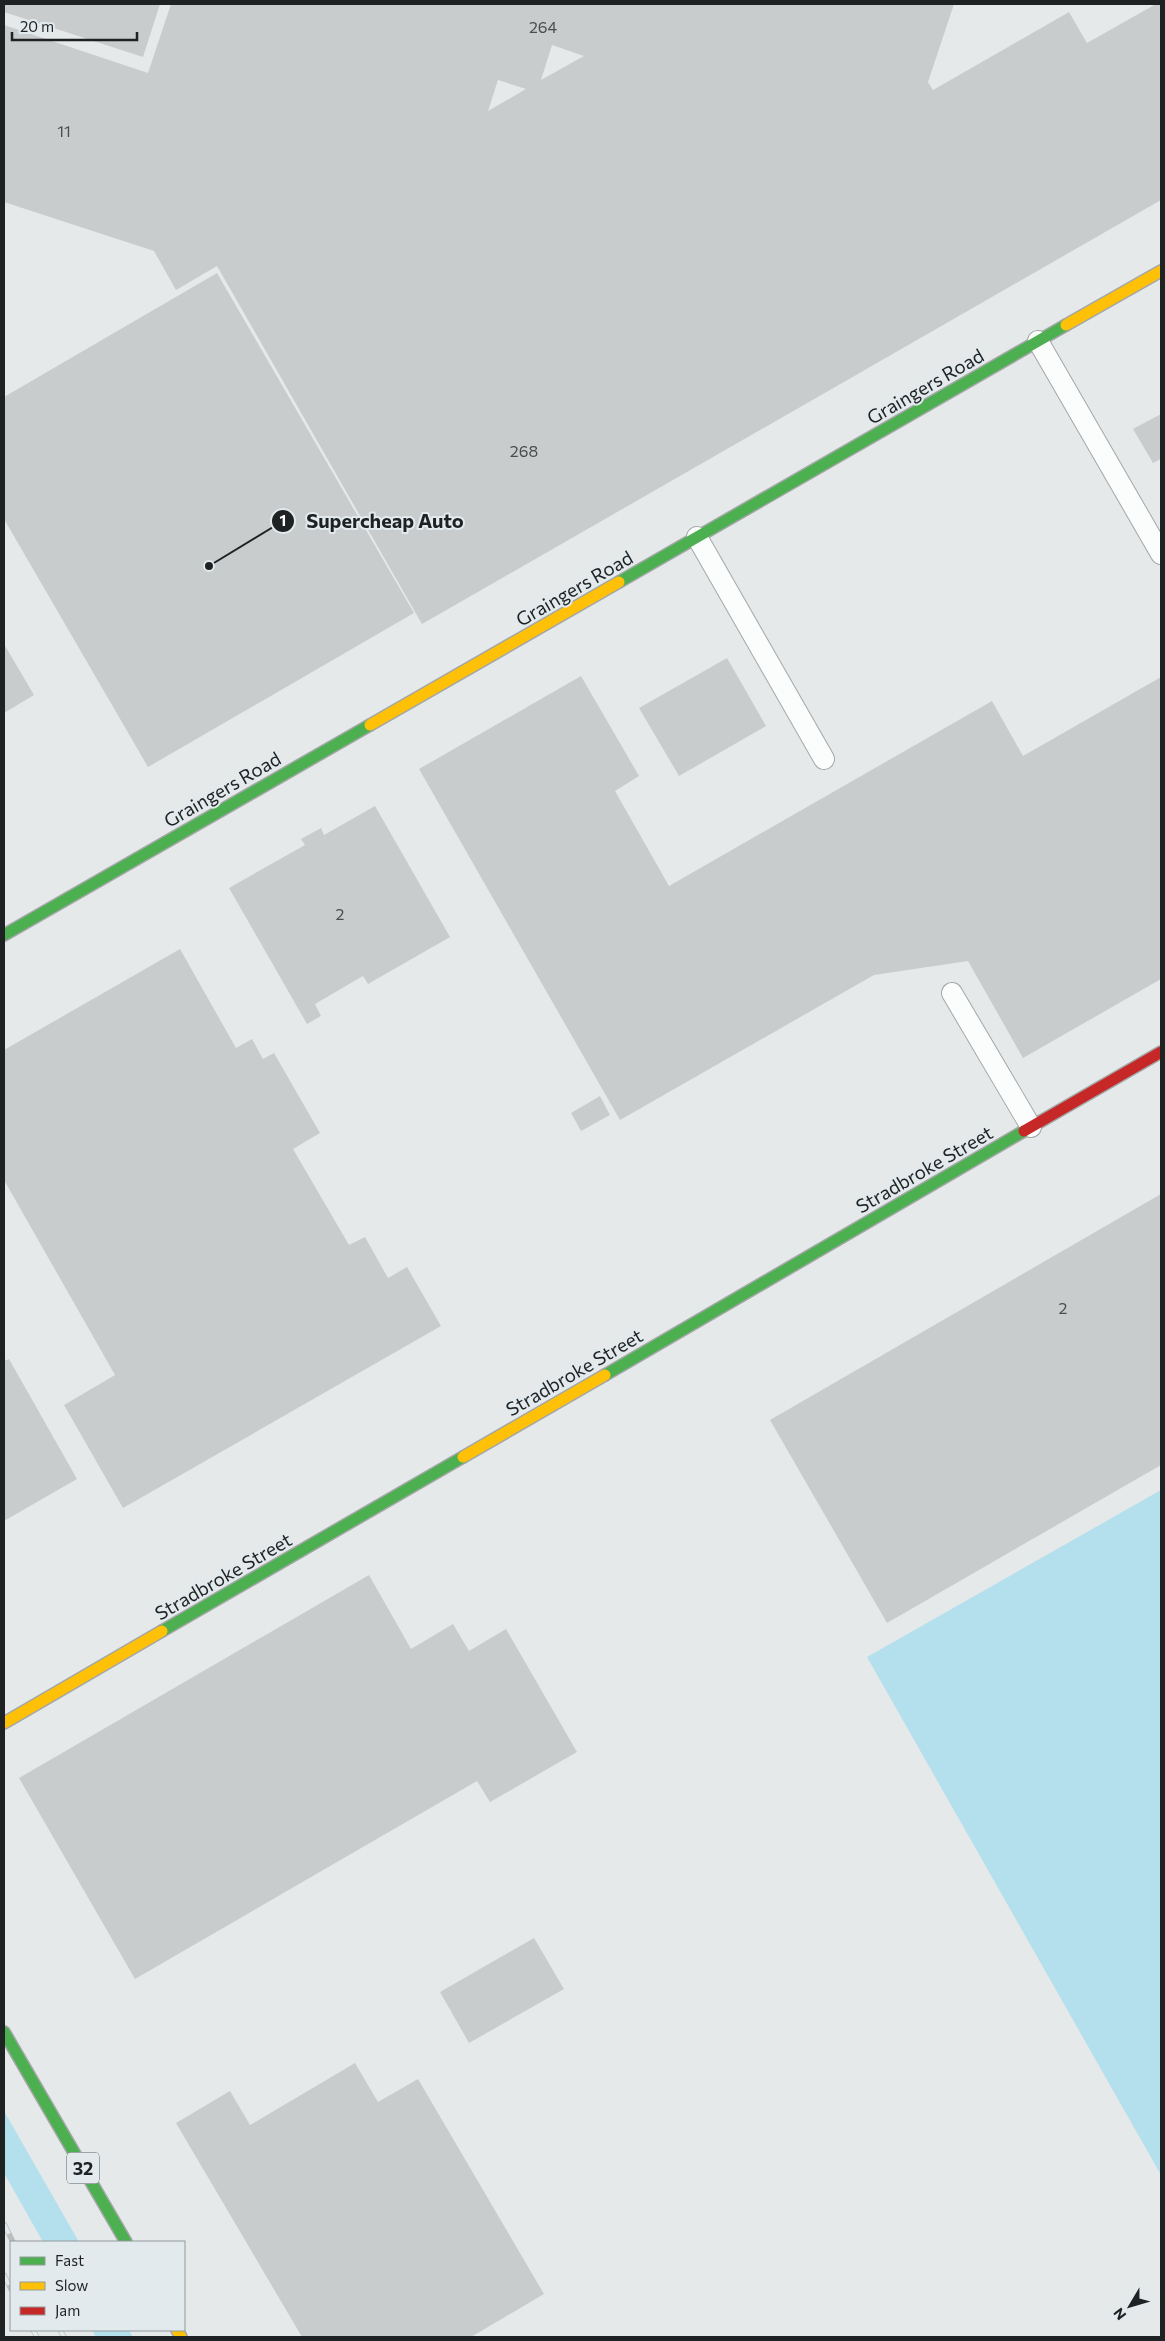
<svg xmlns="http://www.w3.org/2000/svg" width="1165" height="2341" font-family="Commissioner,sans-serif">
<rect width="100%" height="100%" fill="#e5e9ea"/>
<!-- green -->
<path fill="#b4dfec" d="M 1161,1490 L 1161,2175 L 867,1657 Z
M 4,2111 L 79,2242 L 43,2242 L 4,2173 Z
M 92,2330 L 129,2330 L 133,2337 L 96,2337 Z"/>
<!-- building -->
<path fill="#c9cccd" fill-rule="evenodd" d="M 4,4 L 160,4 L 143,57 L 4,12 Z
M 171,4 L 954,4 L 928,82 L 933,90 L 1069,12 L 1087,43 L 1156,4 L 1161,4 L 1161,200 L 422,624 L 217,266 L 176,290 L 154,251 L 4,202 L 4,25 L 148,73 ZM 552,45 L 584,56 L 541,80 ZM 498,80 L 526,89 L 488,111 Z
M 217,273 L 414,613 L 148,767 L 4,519 L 4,397 Z
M 1161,414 L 1161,459 L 1153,463 L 1133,429 Z
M 4,644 L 34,695 L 4,713 Z
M 727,658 L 766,726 L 679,776 L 639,708 Z
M 581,676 L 639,776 L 615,791 L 669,886 L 992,701 L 1023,756 L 1161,677 L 1161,979 L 1023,1058 L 968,961 L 874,975 L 620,1120 L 419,769 Z
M 375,806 L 450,937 L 368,984 L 363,976 L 315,1004 L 321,1016 L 307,1024 L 229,888 L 305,845 L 301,839 L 321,828 L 324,835 Z
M 180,949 L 236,1048 L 252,1039 L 263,1059 L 274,1053 L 320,1133 L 293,1149 L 349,1245 L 365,1237 L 388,1278 L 407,1267 L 441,1326 L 123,1508 L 64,1405 L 115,1375 L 4,1180 L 4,1050 Z
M 600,1096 L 610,1115 L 581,1131 L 571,1113 Z
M 1161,1194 L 1161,1465 L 887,1623 L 770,1420 Z
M 9,1359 L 77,1479 L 4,1521 L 4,1361 Z
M 369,1575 L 411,1649 L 453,1624 L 469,1651 L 506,1629 L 577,1752 L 490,1802 L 477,1781 L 135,1979 L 19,1778 Z
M 534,1938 L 564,1989 L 469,2043 L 440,1992 Z
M 355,2063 L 378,2102 L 418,2079 L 544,2294 L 471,2337 L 302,2337 L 176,2123 L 230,2091 L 250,2125 Z"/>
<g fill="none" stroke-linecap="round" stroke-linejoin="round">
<!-- lane casing -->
<g stroke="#a4a6a7" stroke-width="22">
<path id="lane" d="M 1038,341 L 1161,554
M 697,537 L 824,759
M 952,993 L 1031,1127"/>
</g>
<!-- fast casing -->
<g stroke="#a4a6a7" stroke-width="14">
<path id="fast" d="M 619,582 L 1066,325
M 4,935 L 370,725
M 605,1375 L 1024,1131
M 162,1631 L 463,1457
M 4,2032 L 126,2242"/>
</g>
<!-- slow casing -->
<g stroke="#a4a6a7" stroke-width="14">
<path id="slow" d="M 1066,325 L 1161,271
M 370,725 L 619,582
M 463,1457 L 605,1375
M 4,1723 L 162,1631
M 177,2330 L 181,2337"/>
</g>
<!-- jam casing -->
<g stroke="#a4a6a7" stroke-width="14">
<path id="jam" d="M 1024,1131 L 1161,1052"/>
</g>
<!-- lane -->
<use href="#lane" stroke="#fbfcfc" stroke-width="20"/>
<!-- fast -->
<use href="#fast" stroke="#4caf50" stroke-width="11"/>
<!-- slow -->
<use href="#slow" stroke="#ffc107" stroke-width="11"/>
<!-- jam -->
<use href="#jam" stroke="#c62828" stroke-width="11"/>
<!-- rail casing -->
<g stroke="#bcbdbd" stroke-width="5.5">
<path id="rail" d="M 4,2224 L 13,2242
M 4,2275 L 11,2289
M 33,2330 L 37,2337
M 60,2330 L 64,2337"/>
</g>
<!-- rail -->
<use href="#rail" stroke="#e2eaed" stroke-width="4" stroke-dasharray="11" stroke-linecap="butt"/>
</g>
<g text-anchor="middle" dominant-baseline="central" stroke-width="4" stroke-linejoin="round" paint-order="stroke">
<!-- number labels -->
<g font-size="16" fill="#4a4c4e">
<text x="543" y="26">264</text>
<text x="64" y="130">11</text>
<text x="524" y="450">268</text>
<text x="340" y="913">2</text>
<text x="1063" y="1307">2</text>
</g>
<!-- shield labels -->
<rect fill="#e2eaed" stroke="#5a5e60" stroke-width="1" x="67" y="2152.5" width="32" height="31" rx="4"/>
<g font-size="18" font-weight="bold" fill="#1f2223">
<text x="83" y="2168">32</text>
</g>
<!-- street labels -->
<g font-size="19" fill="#1f2223" stroke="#e2eaed">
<text transform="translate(925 386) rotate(-30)">Graingers Road</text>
<text transform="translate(574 588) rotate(-30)">Graingers Road</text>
<text transform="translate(222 789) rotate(-30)">Graingers Road</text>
<text transform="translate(924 1169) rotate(-30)">Stradbroke Street</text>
<text transform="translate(574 1372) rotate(-30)">Stradbroke Street</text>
<text transform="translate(223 1576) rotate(-30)">Stradbroke Street</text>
</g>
</g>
<!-- callouts -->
<path fill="none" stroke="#1f2223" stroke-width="2" d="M209 566L283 521"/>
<g fill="#1f2223" stroke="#e2eaed" stroke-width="2">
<circle cx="209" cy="566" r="5"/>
<circle cx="283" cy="521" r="12"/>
</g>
<g font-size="15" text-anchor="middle" font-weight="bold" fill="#fff">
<text x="283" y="526">1</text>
</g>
<g font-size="20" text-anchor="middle" font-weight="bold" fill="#1f2223" stroke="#e2eaed" stroke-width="4" stroke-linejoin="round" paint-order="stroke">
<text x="385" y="528">Supercheap Auto</text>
</g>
<!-- border -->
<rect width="1165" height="2341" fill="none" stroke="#1f2223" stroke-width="10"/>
<!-- legend -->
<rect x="10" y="2241" width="175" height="90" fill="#e2eaed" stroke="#949a9c"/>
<rect x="20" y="2257" width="25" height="8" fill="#4caf50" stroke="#949a9c"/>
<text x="55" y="2266" font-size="15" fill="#1f2223">Fast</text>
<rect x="20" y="2282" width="25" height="8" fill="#ffc107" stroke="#949a9c"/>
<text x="55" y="2291" font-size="15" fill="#1f2223">Slow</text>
<rect x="20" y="2307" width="25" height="8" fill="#c62828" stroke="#949a9c"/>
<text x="55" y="2316" font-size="15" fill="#1f2223">Jam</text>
<!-- north arrow -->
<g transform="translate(1130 2306) rotate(232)" stroke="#e2eaed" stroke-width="4" paint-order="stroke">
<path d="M0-4L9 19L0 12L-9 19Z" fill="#1f2223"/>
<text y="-8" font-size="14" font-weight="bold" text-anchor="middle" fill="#1f2223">N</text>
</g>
<!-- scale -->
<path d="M12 32v8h125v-8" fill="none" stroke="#1f2223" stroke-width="2.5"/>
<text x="20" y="32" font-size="15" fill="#1f2223" stroke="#e2eaed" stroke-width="4" paint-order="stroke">20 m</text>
</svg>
